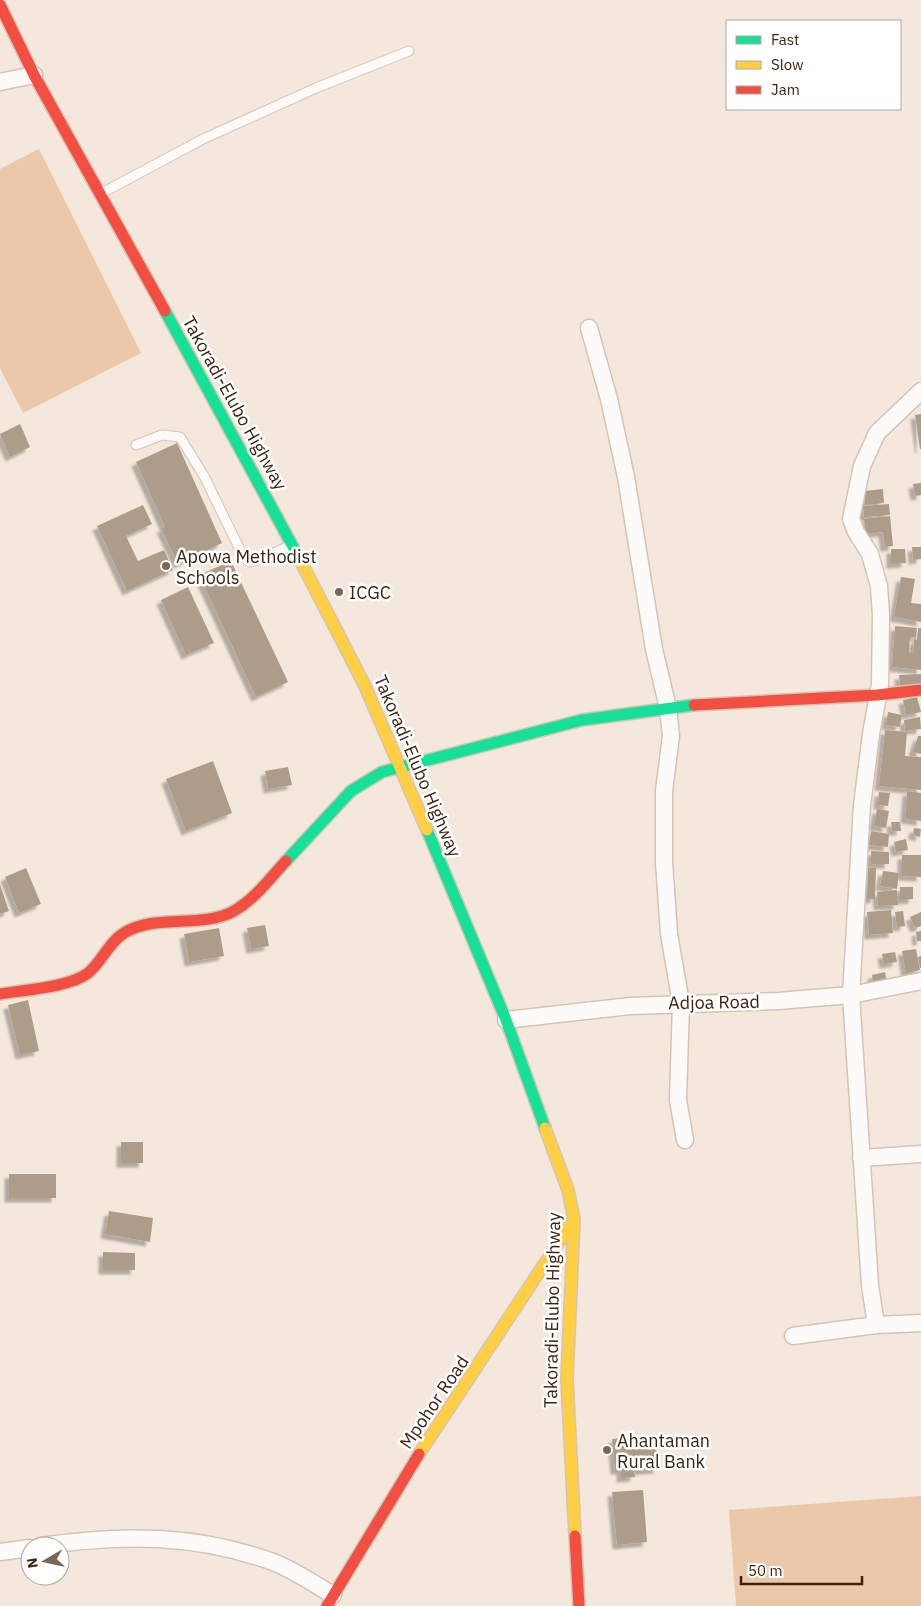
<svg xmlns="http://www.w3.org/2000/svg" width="921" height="1606" font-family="'IBM Plex Sans',sans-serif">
<defs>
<filter id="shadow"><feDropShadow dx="-4.5" dy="4.5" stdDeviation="1" flood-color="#0004"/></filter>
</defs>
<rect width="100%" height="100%" fill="#f4e7dc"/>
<!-- green -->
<path fill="#eac8a9" d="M 39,149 L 141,353 L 23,413 L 0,368 L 0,169 Z
M 921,1496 L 921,1606 L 736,1606 L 729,1510 Z"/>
<!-- building -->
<path fill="#ad9c8a" filter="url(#shadow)" d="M 921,414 L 921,449 L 920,449 L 915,415 Z
M 20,424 L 30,447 L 10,457 L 0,434 Z
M 177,443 L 222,543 L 178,564 L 161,528 L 165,527 L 136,462 Z
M 921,483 L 921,495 L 915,496 L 913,484 Z
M 883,489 L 884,503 L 865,505 L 864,491 Z
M 889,504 L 890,515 L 864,517 L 863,506 Z
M 143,505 L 152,524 L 126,536 L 138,561 L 164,550 L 173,570 L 127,591 L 97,526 Z
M 890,516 L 893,546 L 885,547 L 883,532 L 866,534 L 864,519 Z
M 912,547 L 921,547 L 921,559 L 913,560 Z
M 891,549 L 905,549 L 906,563 L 891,564 Z
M 231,561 L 288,682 L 256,697 L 199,575 Z
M 901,577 L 915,579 L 911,603 L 921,604 L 921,622 L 894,617 Z
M 188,587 L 214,643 L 186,655 L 161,600 Z
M 895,626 L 917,628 L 916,637 L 910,637 L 909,652 L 913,653 L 914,640 L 917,640 L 918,628 L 921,628 L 921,670 L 892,667 Z
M 921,674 L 921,685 L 900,686 L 899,675 Z
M 917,697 L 921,712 L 906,715 L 903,700 Z
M 888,712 L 902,715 L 900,727 L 886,725 Z
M 920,717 L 921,729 L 905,731 L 904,720 Z
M 885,730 L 907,732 L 905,756 L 921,757 L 921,790 L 879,786 Z
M 918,736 L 921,736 L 921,754 L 913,752 Z
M 213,761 L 232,813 L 186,831 L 166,779 Z
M 288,767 L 292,785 L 268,789 L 265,771 Z
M 907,791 L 921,793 L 921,821 L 905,819 Z
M 879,792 L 890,793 L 888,806 L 878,805 Z
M 877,809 L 889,811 L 886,828 L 874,826 Z
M 891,822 L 900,822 L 901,831 L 892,831 Z
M 914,828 L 921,829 L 920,837 L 913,835 Z
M 871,831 L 889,834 L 888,847 L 869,845 Z
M 906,839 L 908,850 L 896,852 L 894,842 Z
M 871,851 L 889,852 L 889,864 L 871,864 Z
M 902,855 L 921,855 L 921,877 L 902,876 Z
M 26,868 L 41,904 L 19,913 L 5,877 Z
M 868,868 L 876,868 L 875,899 L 867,899 Z
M 883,871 L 899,873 L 897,889 L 880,886 Z
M 0,885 L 9,911 L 0,914 Z
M 900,887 L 913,887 L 913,899 L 900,900 Z
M 897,890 L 898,905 L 878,906 L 877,892 Z
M 891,910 L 893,933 L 869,935 L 867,912 Z
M 903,911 L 905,926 L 897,927 L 895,912 Z
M 921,912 L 921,926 L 915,928 L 910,917 Z
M 265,925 L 269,946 L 251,949 L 247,928 Z
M 219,928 L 224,956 L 189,962 L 184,934 Z
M 921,931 L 921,941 L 917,941 L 916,932 Z
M 916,949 L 920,970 L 906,973 L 902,951 Z
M 895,952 L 897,962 L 884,964 L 882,954 Z
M 921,956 L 921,968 L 920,968 L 918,957 Z
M 885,972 L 887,983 L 873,985 L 872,975 Z
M 28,1000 L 39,1051 L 20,1055 L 8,1005 Z
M 121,1142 L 143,1142 L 143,1163 L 121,1163 Z
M 9,1174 L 56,1174 L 56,1198 L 9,1198 Z
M 109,1211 L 153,1218 L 150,1242 L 105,1234 Z
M 103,1252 L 135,1253 L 135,1270 L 103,1270 Z
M 655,1435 L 658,1469 L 634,1471 L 635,1477 L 621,1478 L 621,1470 L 615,1470 L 612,1439 Z
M 643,1490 L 647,1542 L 617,1545 L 612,1492 Z"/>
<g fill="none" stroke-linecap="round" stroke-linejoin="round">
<!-- lane casing -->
<g stroke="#d5c4b5" stroke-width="11">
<path id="lane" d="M 102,193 L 203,139 L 316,88 L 409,51
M 136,445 L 162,435 L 180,437 L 204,476 L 244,558 L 250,562 L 262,559 L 289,546"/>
</g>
<!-- street casing -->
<g stroke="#d5c4b5" stroke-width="19">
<path id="street" d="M 0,82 L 34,75
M 589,328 L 609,399 L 626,477 L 654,649 L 668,708 L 671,736 L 664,791 L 664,862 L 669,934 L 681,1003 L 678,1100 L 685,1140
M 506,1020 L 630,1006 L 778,1001 L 851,995 L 921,981
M 861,1158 L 921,1154
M 876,1325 L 870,1285 L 851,995 L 862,805 L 871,734 L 880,685 L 881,615 L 879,586 L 870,554 L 856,532 L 851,519 L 862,466 L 877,433 L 921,391
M 793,1336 L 876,1325 L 921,1323
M 41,1546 C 121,1534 196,1534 273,1562 C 294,1570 314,1584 333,1595
M 0,1552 L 30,1548"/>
</g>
<!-- fast casing -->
<g stroke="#d5c4b5" stroke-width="14">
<path id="fast" d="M 165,311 L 298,556
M 427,830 L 506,1020 L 545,1128
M 286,861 L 351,791 L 382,772 L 582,720 L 694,705"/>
</g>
<!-- slow casing -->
<g stroke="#d5c4b5" stroke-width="14">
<path id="slow" d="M 298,556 L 364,684 L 427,830
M 545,1128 L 568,1190 L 574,1219 L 567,1379 L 575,1536
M 419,1454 L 574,1219"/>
</g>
<!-- jam casing -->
<g stroke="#d5c4b5" stroke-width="14">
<path id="jam" d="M 0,5 L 34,75 L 165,311
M 694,705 L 877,695 L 921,690
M 0,994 C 23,990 71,987 88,973 C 102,962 108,943 124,933 C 157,913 201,929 234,911 C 255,899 270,878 286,861
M 575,1536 L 579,1606
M 327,1606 L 419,1454"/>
</g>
<!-- lane -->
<use href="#lane" stroke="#fdfbfa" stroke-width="9"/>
<!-- street -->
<use href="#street" stroke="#fdfbfa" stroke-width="16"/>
<!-- fast -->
<use href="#fast" stroke="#16e098" stroke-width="11"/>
<!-- slow -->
<use href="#slow" stroke="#ffcf43" stroke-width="11"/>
<!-- jam -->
<use href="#jam" stroke="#f24e42" stroke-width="11"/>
</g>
<!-- markers -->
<g fill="#7a6856" stroke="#fff" stroke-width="2">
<circle cx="166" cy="566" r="5"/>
<circle cx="339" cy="592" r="5"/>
<circle cx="607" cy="1450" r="5"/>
</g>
<g text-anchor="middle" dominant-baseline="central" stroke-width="5" stroke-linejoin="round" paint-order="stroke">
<!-- street labels -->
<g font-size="18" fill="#39230e" stroke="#fff">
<text transform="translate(235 403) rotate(61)">Takoradi-Elubo Highway</text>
<text transform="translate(418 766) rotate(67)">Takoradi-Elubo Highway</text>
<text transform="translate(714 1002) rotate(-1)">Adjoa Road</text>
<text transform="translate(552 1310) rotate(-89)">Takoradi-Elubo Highway</text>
<text transform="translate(434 1402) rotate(-56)">Mpohor Road</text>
</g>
<!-- poi labels -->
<g font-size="18" fill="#39230e" stroke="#fff" text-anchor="start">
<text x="176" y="556">Apowa Methodist<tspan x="176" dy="21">Schools</tspan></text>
<text x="349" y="592">ICGC</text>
<text x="617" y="1440">Ahantaman<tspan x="617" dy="21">Rural Bank</tspan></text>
</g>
</g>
<!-- legend -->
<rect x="726" y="20" width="175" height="90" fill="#ffffff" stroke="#b0a79f"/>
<rect x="736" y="36" width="25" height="8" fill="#16e098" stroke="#b0a79f"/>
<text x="771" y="45" font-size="15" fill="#39230e">Fast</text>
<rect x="736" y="61" width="25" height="8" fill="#ffcf43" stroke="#b0a79f"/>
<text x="771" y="70" font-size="15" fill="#39230e">Slow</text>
<rect x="736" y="86" width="25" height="8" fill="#f24e42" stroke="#b0a79f"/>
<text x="771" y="95" font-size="15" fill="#39230e">Jam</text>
<!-- north arrow -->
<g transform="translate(45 1561) rotate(261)"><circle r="24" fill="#ffffff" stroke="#b0a79f"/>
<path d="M0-4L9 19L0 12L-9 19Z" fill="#7a6856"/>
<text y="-8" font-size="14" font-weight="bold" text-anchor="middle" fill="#39230e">N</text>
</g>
<!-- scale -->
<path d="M741 1576v8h121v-8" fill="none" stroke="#39230e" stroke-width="2.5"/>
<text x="748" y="1576" font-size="15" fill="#39230e" stroke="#ffffff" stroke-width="4" paint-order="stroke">50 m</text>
</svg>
